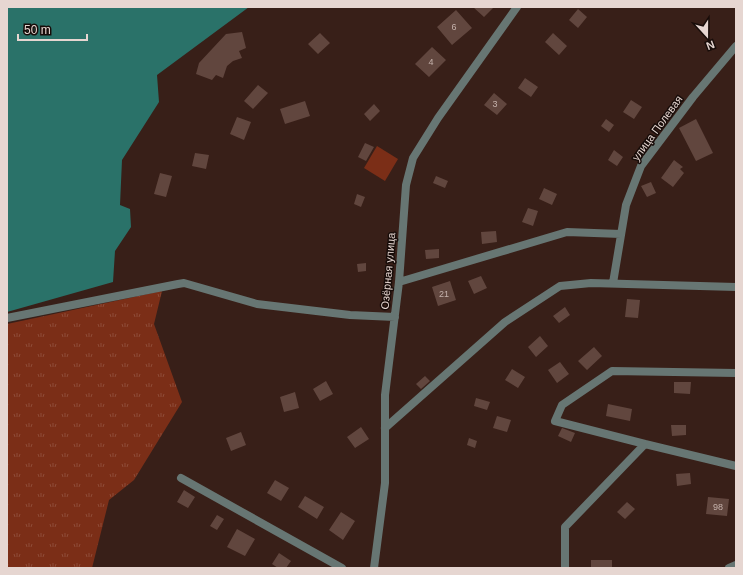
<svg xmlns="http://www.w3.org/2000/svg" width="743" height="575" font-family="Helvetica,sans-serif">
<defs>
<pattern id="grass-tufts" width="24" height="20" patternUnits="userSpaceOnUse"><rect width="24" height="20" fill="#7b2e17"/><path d="M3 7l-1-3M5 7V3M7 7l1-3M15 17l-1-3M17 17v-4M19 17l1-3" fill="none" stroke="#8e4c38"/></pattern>
</defs>
<rect width="100%" height="100%" fill="#381f18"/>
<!-- grass -->
<path fill="url(#grass-tufts)" d="M 162,291 L 154,324 L 182,402 L 134,480 L 109,500 L 92,568 L 7,568 L 7,324 Z"/>
<!-- green -->
<path fill="#7b2e17" d="M 377,146 L 398,159 L 385,181 L 364,168 Z"/>
<!-- water -->
<path fill="#2a7269" d="M 7,7 L 249,7 L 157,75 L 159,102 L 122,160 L 120,205 L 130,209 L 131,227 L 115,251 L 113,282 L 7,312 Z"/>
<!-- building -->
<path fill="#61463e" d="M 473,7 L 494,7 L 484,17 Z
M 578,9 L 587,17 L 578,28 L 569,20 Z
M 456,10 L 472,28 L 452,45 L 437,27 Z
M 242,32 L 246,48 L 239,51 L 242,58 L 233,61 L 227,66 L 223,78 L 216,75 L 212,80 L 196,74 L 199,63 L 226,34 Z
M 320,33 L 330,43 L 318,54 L 308,44 Z
M 553,33 L 567,46 L 559,55 L 545,42 Z
M 432,47 L 446,60 L 429,77 L 415,64 Z
M 525,78 L 538,87 L 531,97 L 518,88 Z
M 258,85 L 268,93 L 253,109 L 244,101 Z
M 494,93 L 507,104 L 497,115 L 484,105 Z
M 631,100 L 642,107 L 634,119 L 623,112 Z
M 305,101 L 310,116 L 285,124 L 280,109 Z
M 374,104 L 380,111 L 370,121 L 364,114 Z
M 237,117 L 251,122 L 244,140 L 230,134 Z
M 606,119 L 614,125 L 609,132 L 601,126 Z
M 696,119 L 713,153 L 696,161 L 679,128 Z
M 365,143 L 374,147 L 366,161 L 358,157 Z
M 614,150 L 623,157 L 617,166 L 608,160 Z
M 195,153 L 209,155 L 206,169 L 192,166 Z
M 674,160 L 683,167 L 680,169 L 684,173 L 673,187 L 661,178 Z
M 160,173 L 172,176 L 166,197 L 154,194 Z
M 436,176 L 448,181 L 445,188 L 433,183 Z
M 651,182 L 656,193 L 647,197 L 641,186 Z
M 544,188 L 557,194 L 552,205 L 539,199 Z
M 357,194 L 365,197 L 361,207 L 354,204 Z
M 528,208 L 538,211 L 533,226 L 522,222 Z
M 496,231 L 497,242 L 482,244 L 481,232 Z
M 439,249 L 439,258 L 426,259 L 425,250 Z
M 366,263 L 366,271 L 358,272 L 357,264 Z
M 481,276 L 487,288 L 474,294 L 468,281 Z
M 450,281 L 456,300 L 438,306 L 432,287 Z
M 627,299 L 640,300 L 638,318 L 625,317 Z
M 565,307 L 570,315 L 559,323 L 553,316 Z
M 540,336 L 548,346 L 536,357 L 528,347 Z
M 594,347 L 602,356 L 587,370 L 578,361 Z
M 560,362 L 569,374 L 557,383 L 548,370 Z
M 512,369 L 525,377 L 518,388 L 505,380 Z
M 425,376 L 430,381 L 421,389 L 416,384 Z
M 326,381 L 333,394 L 320,401 L 313,389 Z
M 674,382 L 691,382 L 690,394 L 674,393 Z
M 295,392 L 299,408 L 284,412 L 280,397 Z
M 476,398 L 490,402 L 487,410 L 474,406 Z
M 608,404 L 632,409 L 630,421 L 606,416 Z
M 497,416 L 511,420 L 507,432 L 493,428 Z
M 671,425 L 686,425 L 686,435 L 672,436 Z
M 361,427 L 369,439 L 355,448 L 347,437 Z
M 562,428 L 575,433 L 571,442 L 558,436 Z
M 241,432 L 246,445 L 231,451 L 226,438 Z
M 469,438 L 477,441 L 475,448 L 467,445 Z
M 690,473 L 691,484 L 677,486 L 676,474 Z
M 275,480 L 289,488 L 281,501 L 267,493 Z
M 184,490 L 195,497 L 188,508 L 177,502 Z
M 305,496 L 324,507 L 317,519 L 298,507 Z
M 708,497 L 729,499 L 727,516 L 706,514 Z
M 627,502 L 635,509 L 625,519 L 617,512 Z
M 341,512 L 355,521 L 343,540 L 329,530 Z
M 217,515 L 224,519 L 217,530 L 210,526 Z
M 237,529 L 255,539 L 245,556 L 227,547 Z
M 279,553 L 291,561 L 286,568 L 278,568 L 272,564 Z
M 591,560 L 612,560 L 612,568 L 591,568 Z"/>
<g fill="none" stroke-linecap="round" stroke-linejoin="round">
<!-- minor -->
<path stroke="#677673" stroke-width="8" d="M 399,282 L 567,232 L 621,234
M 613,283 L 626,205 L 641,166 L 693,97 L 736,46
M 7,318 L 178,284 L 184,283 L 257,304 L 350,315 L 395,317
M 385,428 L 505,322 L 560,286 L 591,283 L 736,287
M 645,444 L 555,421 L 562,405 L 612,371 L 736,373
M 181,478 L 342,568
M 374,568 L 385,483 L 385,395 L 399,282 L 406,185 L 413,158 L 438,118 L 517,7
M 565,568 L 565,527 L 645,444 L 736,466
M 729,568 L 736,565"/>
</g>
<g text-anchor="middle" dominant-baseline="central" stroke-width="3" stroke-linejoin="round" paint-order="stroke">
<!-- number labels -->
<g font-size="9" fill="#c5b2ac">
<text x="454" y="27">6</text>
<text x="431" y="62">4</text>
<text x="495" y="104">3</text>
<text x="444" y="294">21</text>
<text x="718" y="507">98</text>
</g>
<!-- street labels -->
<g font-size="11" fill="#e6d6d1" stroke="#170c09">
<text transform="translate(657 128) rotate(-54)">улица Полевая</text>
<text transform="translate(388 271) rotate(-85)">Озёрная улица</text>
</g>
</g>
<!-- border -->
<rect width="743" height="575" fill="none" stroke="#e6d6d1" stroke-width="16"/>
<!-- north arrow -->
<g transform="translate(707 36) rotate(159)" stroke="#170c09" stroke-width="3" paint-order="stroke">
<path d="M0-3L7 15L0 10L-7 15Z" fill="#e6d6d1"/>
<text y="-6" font-size="11" font-weight="bold" text-anchor="middle" fill="#e6d6d1">N</text>
</g>
<!-- scale -->
<path d="M18 34v6h69v-6" fill="none" stroke="#e6d6d1" stroke-width="2"/>
<text x="24" y="34" font-size="12" fill="#e6d6d1" stroke="#170c09" stroke-width="3" paint-order="stroke">50 m</text>
</svg>
